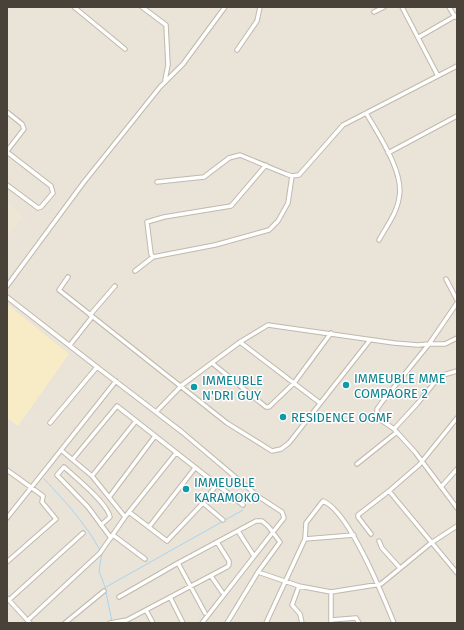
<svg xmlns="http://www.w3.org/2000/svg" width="464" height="630" font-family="'Fira Sans',sans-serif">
<rect width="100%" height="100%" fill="#f5f1ea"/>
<!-- residential -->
<path fill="#e9e3d8" d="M 7,7 L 457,7 L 457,623 L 7,623 Z"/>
<!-- education -->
<path fill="#eee6d4" d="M 7,203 L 23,216 L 7,237 Z"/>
<!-- sand -->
<path fill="#f8ecc7" d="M 7,304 L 69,354 L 18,426 L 7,418 Z"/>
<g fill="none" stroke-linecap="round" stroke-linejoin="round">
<!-- stream -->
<path stroke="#a8d5f0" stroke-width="1" d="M 44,479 C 66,502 85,523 100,550
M 102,553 L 99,571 L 105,587 L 112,622
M 106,587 L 243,510"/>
<!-- minor casing -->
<g stroke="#c0b9ac" stroke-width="5.5">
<path id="minor" d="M 74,7 L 125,49
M 142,7 L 166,25 L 168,65 L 165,80
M 402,7 L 438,76
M 449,7 L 455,17
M 374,12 L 384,7
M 419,37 L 457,15
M 237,50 L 257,21 L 260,7
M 7,112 L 22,124 L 24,129 L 7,151
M 366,113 C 378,134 405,173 399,198 C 397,213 386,227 379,240
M 7,152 L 51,186 L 53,193 L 41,207 L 38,208 L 7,185
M 388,153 L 457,116
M 157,182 L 204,177 L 229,158 L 240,155 L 286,174 L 292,176 L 299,175 L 343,125 L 457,66
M 153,257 L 151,254 L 147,222 L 164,217 L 231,206 L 266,165
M 135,271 L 153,257 L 215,245 L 269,230 L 278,221 L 288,203 L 292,176
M 68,277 L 59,290 L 227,423 L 272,451 L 281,449 L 289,443 L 370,340
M 446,279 L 457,300
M 7,286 L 84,182 L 160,87 L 183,64 L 225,7
M 7,297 L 97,367
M 90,315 L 115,286
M 457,338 L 445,344 L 429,344 L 382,402 L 377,409 L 377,414 L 381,420 L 394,429 L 415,452 L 457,508
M 240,342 L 320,403
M 70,345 L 92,317
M 212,363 L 266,407 L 269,407 L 294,383 L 331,333
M 156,412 L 182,385 L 240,342 L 268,325 L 394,343 L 418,345 L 429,344 L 457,303
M 457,418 L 419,465 L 389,491 L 457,573
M 50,423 L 97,367 L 182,432 L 259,497 L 282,512 L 284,518 L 202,623
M 394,429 L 417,404 L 440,376 L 457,371
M 61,450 L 92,476 L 125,517
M 73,459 L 117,406 L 243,505
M 357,464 L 397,432
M 7,470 L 43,496 L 42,502 L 56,519 L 7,562
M 92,476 L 136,421
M 441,487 L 457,469
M 110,496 L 155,436
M 203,503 L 223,520
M 129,512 L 167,541 L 203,503 L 217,484
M 7,518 L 116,381
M 101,525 L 110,517 C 107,503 76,478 64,467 L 57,475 L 58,476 L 88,507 L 111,538
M 149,527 L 195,468
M 238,531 L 254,556
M 371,534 L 358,517 L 358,515 L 389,491
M 113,535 L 145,559
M 305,539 L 354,535
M 379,541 L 382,548 L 400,568
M 178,563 L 205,613
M 258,572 L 299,586 L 331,592 L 381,584 L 431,543 L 457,526
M 211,576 L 222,592
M 299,586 L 292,605 L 300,614 L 302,623
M 119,597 L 178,563 L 256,521 L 262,521 L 268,526 L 280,542 L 258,572 L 227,623
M 170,597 L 183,623
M 7,598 L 30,623
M 9,600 L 83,533
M 146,610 L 153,623
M 28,620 L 100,553 L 125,517 L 176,453
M 331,620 L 356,618 L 359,623
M 65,623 L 104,591
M 110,623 L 127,620 L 227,567 L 229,565 L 229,561 L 217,542
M 266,623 L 305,539 L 306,523 L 323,501 C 349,511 383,596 394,623
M 331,623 L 331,592"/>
</g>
<!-- minor -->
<use href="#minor" stroke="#fff" stroke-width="3.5"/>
</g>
<!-- markers -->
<g fill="#0f9aa8" stroke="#fff" stroke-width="1.5">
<circle cx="346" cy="385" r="4"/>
<circle cx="194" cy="387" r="4"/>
<circle cx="283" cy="417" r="4"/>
<circle cx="186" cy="489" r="4"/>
</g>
<g text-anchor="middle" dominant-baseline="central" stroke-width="3" stroke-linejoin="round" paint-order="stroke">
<!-- culture labels -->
<g font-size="13" fill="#0d838f" stroke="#fff" text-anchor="start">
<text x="354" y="378">IMMEUBLE MME<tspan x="354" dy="15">COMPAORE 2</tspan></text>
<text x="202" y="380">IMMEUBLE<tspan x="202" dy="15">N'DRI GUY</tspan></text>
<text x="291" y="417">RESIDENCE OGMF</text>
<text x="194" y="482">IMMEUBLE<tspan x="194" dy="15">KARAMOKO</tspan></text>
</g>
</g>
<!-- border -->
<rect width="464" height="630" fill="none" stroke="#494238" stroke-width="16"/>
</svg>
